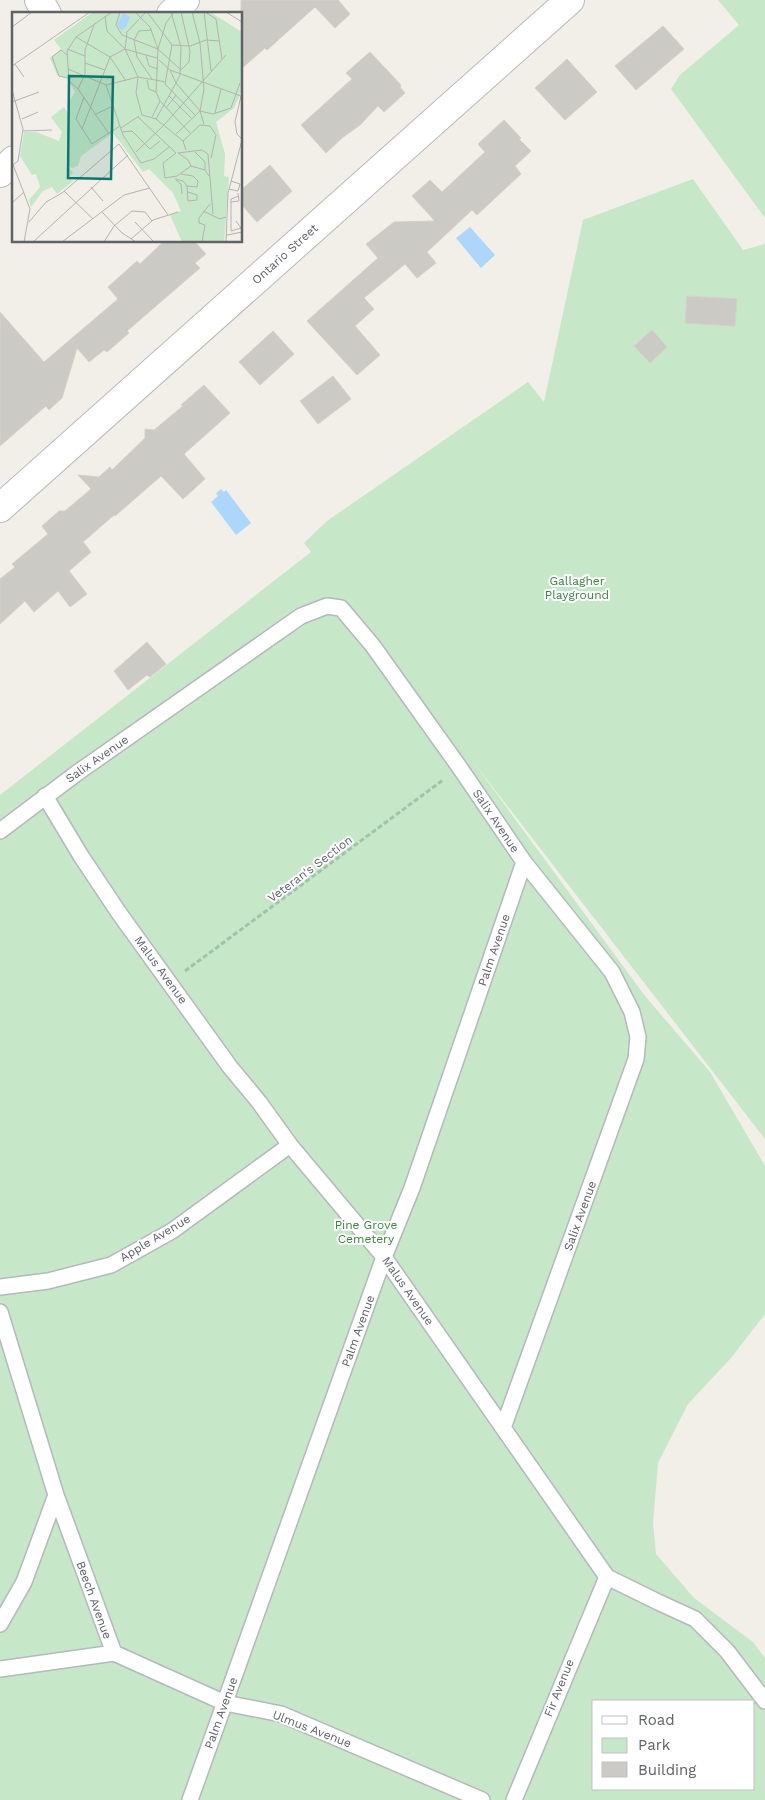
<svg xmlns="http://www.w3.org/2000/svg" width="765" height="1800" font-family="'Work Sans',sans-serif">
<rect width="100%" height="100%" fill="#f1efe8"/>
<!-- green -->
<path fill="#c6e7c8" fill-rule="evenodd" d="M 718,0 L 765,0 L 765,218 L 671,89 L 680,75 L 739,25 Z
M 693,179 L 743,250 L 765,244 L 765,1139 L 471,759 L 645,996 L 710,1072 L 765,1166 L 765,1314 L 731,1358 L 688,1404 L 658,1463 L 653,1523 L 656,1554 L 694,1598 L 753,1642 L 765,1658 L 765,1800 L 0,1800 L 0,795 L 311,552 L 304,543 L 327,521 L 528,382 L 544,402 L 583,220 ZM 594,1701 L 754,1701 L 754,1789 L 594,1789 Z"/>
<!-- water -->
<path fill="#add6fb" d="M 470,227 L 495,255 L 481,268 L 456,238 Z
M 221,489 L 224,492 L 226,490 L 251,523 L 236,535 L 211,502 L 218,496 L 216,493 Z"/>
<!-- building -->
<path fill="#cccac5" stroke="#d5d1c7" d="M 241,0 L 338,0 L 350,14 L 335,28 L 315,7 L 267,50 L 265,48 L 241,69 Z
M 663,26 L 684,49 L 636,90 L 615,66 Z
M 370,52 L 401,85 L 400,87 L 405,93 L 384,112 L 378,106 L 360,125 L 342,138 L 326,153 L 301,125 L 352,79 L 346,73 Z
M 567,59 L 597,92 L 565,120 L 535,88 Z
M 504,120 L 521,138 L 519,139 L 531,151 L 515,166 L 521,174 L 477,215 L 472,210 L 427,252 L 436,263 L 417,278 L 405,264 L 364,298 L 374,309 L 355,326 L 380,355 L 357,375 L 307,321 L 378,258 L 366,244 L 394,222 L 435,221 L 412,196 L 430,180 L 442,192 L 485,152 L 478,144 Z
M 270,165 L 292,191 L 257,222 L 241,204 L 241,190 Z
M 164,241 L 194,241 L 206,254 L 195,263 L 200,268 L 127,331 L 129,333 L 107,352 L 104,350 L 89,362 L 77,348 L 62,398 L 49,410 L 46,406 L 0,446 L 0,312 L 44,362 L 118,299 L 108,287 L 137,261 L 140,264 Z
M 687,296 L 737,299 L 735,326 L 685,323 Z
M 652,330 L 667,347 L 650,363 L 634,346 Z
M 273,331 L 294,354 L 260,385 L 239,362 Z
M 333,376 L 351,399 L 318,424 L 300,401 Z
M 204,385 L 230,413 L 184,454 L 205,479 L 183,499 L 161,476 L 115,516 L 114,515 L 83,542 L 91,552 L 69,571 L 87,594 L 70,607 L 58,591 L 34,612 L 25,601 L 0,624 L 0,579 L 15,567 L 12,564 L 48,534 L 42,526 L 59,511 L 65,511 L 91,489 L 78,475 L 99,477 L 110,467 L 112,470 L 145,438 L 145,429 L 154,430 L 183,406 L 181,405 Z
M 147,642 L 166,664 L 150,677 L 147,675 L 128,690 L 114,671 Z"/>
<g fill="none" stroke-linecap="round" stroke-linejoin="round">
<!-- service casing -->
<g stroke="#b5b8bc" stroke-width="18">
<path id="service" d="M 45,796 L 81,856 L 119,913 L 230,1067 L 259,1102 L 290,1145 L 384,1257 L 607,1577 L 658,1602 L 695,1619 L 727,1651 L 765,1701
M 0,831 L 77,773 L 301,616 L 327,606 L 341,608 L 373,646 L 460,768 L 524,862 L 612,972 L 632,1012 L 638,1037 L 636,1059 L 503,1428
M 0,1287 L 48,1281 L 111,1265 L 172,1231 L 290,1145
M 0,1312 L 56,1495 L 114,1653 L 0,1669
M 0,1624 L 24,1582 L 56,1495
M 114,1653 L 225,1703 L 281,1714 L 482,1800
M 190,1800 L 384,1257 L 412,1188 L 524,862
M 514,1800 L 607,1577"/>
</g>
<!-- minor casing -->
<g stroke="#b5b8bc" stroke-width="30">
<path id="minor" d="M 39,0 L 47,14
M 171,14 L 185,0
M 0,173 L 14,160
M 0,508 L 570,0"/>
</g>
<!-- path -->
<path stroke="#9ec5ab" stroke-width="3" stroke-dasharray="5 2.5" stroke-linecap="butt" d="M 185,971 L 443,780"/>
<!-- service -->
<use href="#service" stroke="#fff" stroke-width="15"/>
<!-- minor -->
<use href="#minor" stroke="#fff" stroke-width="28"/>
</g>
<g text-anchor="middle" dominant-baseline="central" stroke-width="4" stroke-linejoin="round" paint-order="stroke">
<!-- street labels -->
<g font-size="12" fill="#5f6368" stroke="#fff">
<text transform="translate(285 254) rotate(-42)">Ontario Street</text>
<text transform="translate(97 759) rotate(-35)">Salix Avenue</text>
<text transform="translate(496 821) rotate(56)">Salix Avenue</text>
<text transform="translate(310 869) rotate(-37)">Veteran's Section</text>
<text transform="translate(494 950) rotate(-71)">Palm Avenue</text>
<text transform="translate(161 970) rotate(54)">Malus Avenue</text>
<text transform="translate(580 1216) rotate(-70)">Salix Avenue</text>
<text transform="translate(155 1238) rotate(-31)">Apple Avenue</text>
<text transform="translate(408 1291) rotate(55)">Malus Avenue</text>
<text transform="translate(358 1331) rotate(-70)">Palm Avenue</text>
<text transform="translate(94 1600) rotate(70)">Beech Avenue</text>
<text transform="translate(559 1688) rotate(-68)">Fir Avenue</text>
<text transform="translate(221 1713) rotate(-70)">Palm Avenue</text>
<text transform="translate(312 1729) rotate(21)">Ulmus Avenue</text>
</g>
<!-- park labels -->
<g font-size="12" fill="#3a8440" stroke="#fff">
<text x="577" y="581">Gallagher<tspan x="577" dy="14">Playground</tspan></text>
<text x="366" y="1225">Pine Grove<tspan x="366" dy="14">Cemetery</tspan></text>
</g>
</g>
<!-- overview -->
<g transform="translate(12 12)">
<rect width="230" height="230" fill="#f1efe8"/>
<path d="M 81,0 L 198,0 L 230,20 L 230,79 L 222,96 L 204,110 L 213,142 L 212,164 L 217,165 L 212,230 L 170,230 L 158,203 L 169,199 L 161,181 L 137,157 L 131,160 L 101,121 L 69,144 L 66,154 L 60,156 L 55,153 L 61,161 L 57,165 L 61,169 L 45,182 L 40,175 L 31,179 L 19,195 L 17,188 L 28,175 L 24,162 L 20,163 L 8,144 L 12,120 L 24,120 L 47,129 L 50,120 L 39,105 L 52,95 L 57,102 L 55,93 L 63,80 L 55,66 L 45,63 L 38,46 L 49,37 L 42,28 Z" fill="#c6e7c8"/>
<path d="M 111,1 L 118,5 L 114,15 L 109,18 L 105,13 Z" fill="#add6fb"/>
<path fill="none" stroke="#b3b3b1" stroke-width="1" d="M 108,0 L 104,13 L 110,23 L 146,37 L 168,57M 123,0 L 138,15 L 146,37M 135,0 L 160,33 L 178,34 L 194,28 L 207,29M 159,0 L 169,35 L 168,63 L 164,71M 162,0 L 154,11 L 146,37 L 144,80 L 148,89 L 178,121M 180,0 L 188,31 L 192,77 L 188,99 L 192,112M 192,0 L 199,59M 193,0 L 204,7 L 210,47M 214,0 L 230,10M 93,4 L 95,19 L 113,37 L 145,46M 0,15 L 20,0M 140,18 L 127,19 L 122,28 L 125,45 L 140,67M 114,21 L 134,0M 115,21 L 113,37 L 126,65 L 154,70M 64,25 L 98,45M 55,37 L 73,44M 55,43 L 49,38 L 40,45 L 47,64 L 55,66M 134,43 L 137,54 L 146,57M 98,45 L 114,69M 73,51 L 93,58M 3,52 L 12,65M 0,54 L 78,0M 56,57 L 94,73M 158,58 L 229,84M 168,59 L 177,50 L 178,39 L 169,0M 126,65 L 94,73 L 111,123 L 129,151 L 142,147 L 157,135M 126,66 L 124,81 L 130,103M 135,68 L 137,77 L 144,80M 164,71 L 188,99 L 201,102 L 219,96 L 228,71M 153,72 L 183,103M 153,72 L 160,33M 66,77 L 73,62 L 73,38 L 82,13M 0,78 L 11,117 L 6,149 L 1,153M 157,84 L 179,106M 229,84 L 223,110 L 225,122 L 230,127M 72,85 L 64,107 L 80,132 L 108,114M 0,90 L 27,80M 154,96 L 164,83M 203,101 L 209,77M 84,102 L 101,94M 130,103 L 144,107 L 171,129 L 174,138M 126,105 L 164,141M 140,105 L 148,89M 10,107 L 26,100M 144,107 L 164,71 L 158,58 L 147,48M 109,116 L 127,104M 70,117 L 98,45 L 113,37M 11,119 L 40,118M 110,120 L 120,119 L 138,137 L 148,129M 97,122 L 66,77 L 57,69 L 55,39 L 64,25 L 100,0M 164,122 L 188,99M 171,129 L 188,113 L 198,114 L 204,123 L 199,146M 124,140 L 152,113 L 214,43M 183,140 L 193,150 L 193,158M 164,141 L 151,151 L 153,166 L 165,164 L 179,154 L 193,158 L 197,164M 166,141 L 190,138 L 196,142 L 201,202M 166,141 L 176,148 L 179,154M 0,150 L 18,197 L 12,230M 169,162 L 181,164 L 186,169 L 185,175 L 175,174M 163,167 L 171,169 L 175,174 L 176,189 L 185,188 L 185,183 L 176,180M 164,168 L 169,172 L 170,182M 79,175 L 91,189M 217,177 L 226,179 L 228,172 L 219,169M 52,179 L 81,207M 219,190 L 227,189 L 226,181M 0,191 L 12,180M 191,199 L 208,207 L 214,205M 90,200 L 110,221 L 124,230M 224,209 L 229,216 L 219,219 L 219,187 L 227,184M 17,210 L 34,190 L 50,181 L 107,132 L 156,203M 123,210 L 142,230M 215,223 L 230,220M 119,227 L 141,208 L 166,200M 21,230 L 116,143M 50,230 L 112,183 L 138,176M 92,230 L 102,214 L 120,199 L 133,200 L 140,209M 190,230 L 193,213 L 187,211 L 187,206 L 198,192M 214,230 L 216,181 L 230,128"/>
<path fill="#0f766e" fill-opacity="0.15" stroke="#0f766e" stroke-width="2.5" d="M 57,64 L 101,65 L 99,167 L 56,166 Z"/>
<rect width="230" height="230" fill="none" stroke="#5f6368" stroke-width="2.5"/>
</g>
<!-- legend -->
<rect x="592" y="1700" width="162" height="90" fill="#ffffff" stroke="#bfc1c3"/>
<rect x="602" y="1716" width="25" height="8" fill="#ffffff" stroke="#bfc1c3"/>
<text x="638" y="1725" font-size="15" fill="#5f6368">Road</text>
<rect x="602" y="1738" width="25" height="15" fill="#c6e7c8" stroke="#bfc1c3"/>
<text x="638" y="1750" font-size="15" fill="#5f6368">Park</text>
<rect x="602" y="1762" width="25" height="15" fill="#cccac5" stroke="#bfc1c3"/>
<text x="638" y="1775" font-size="15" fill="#5f6368">Building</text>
</svg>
